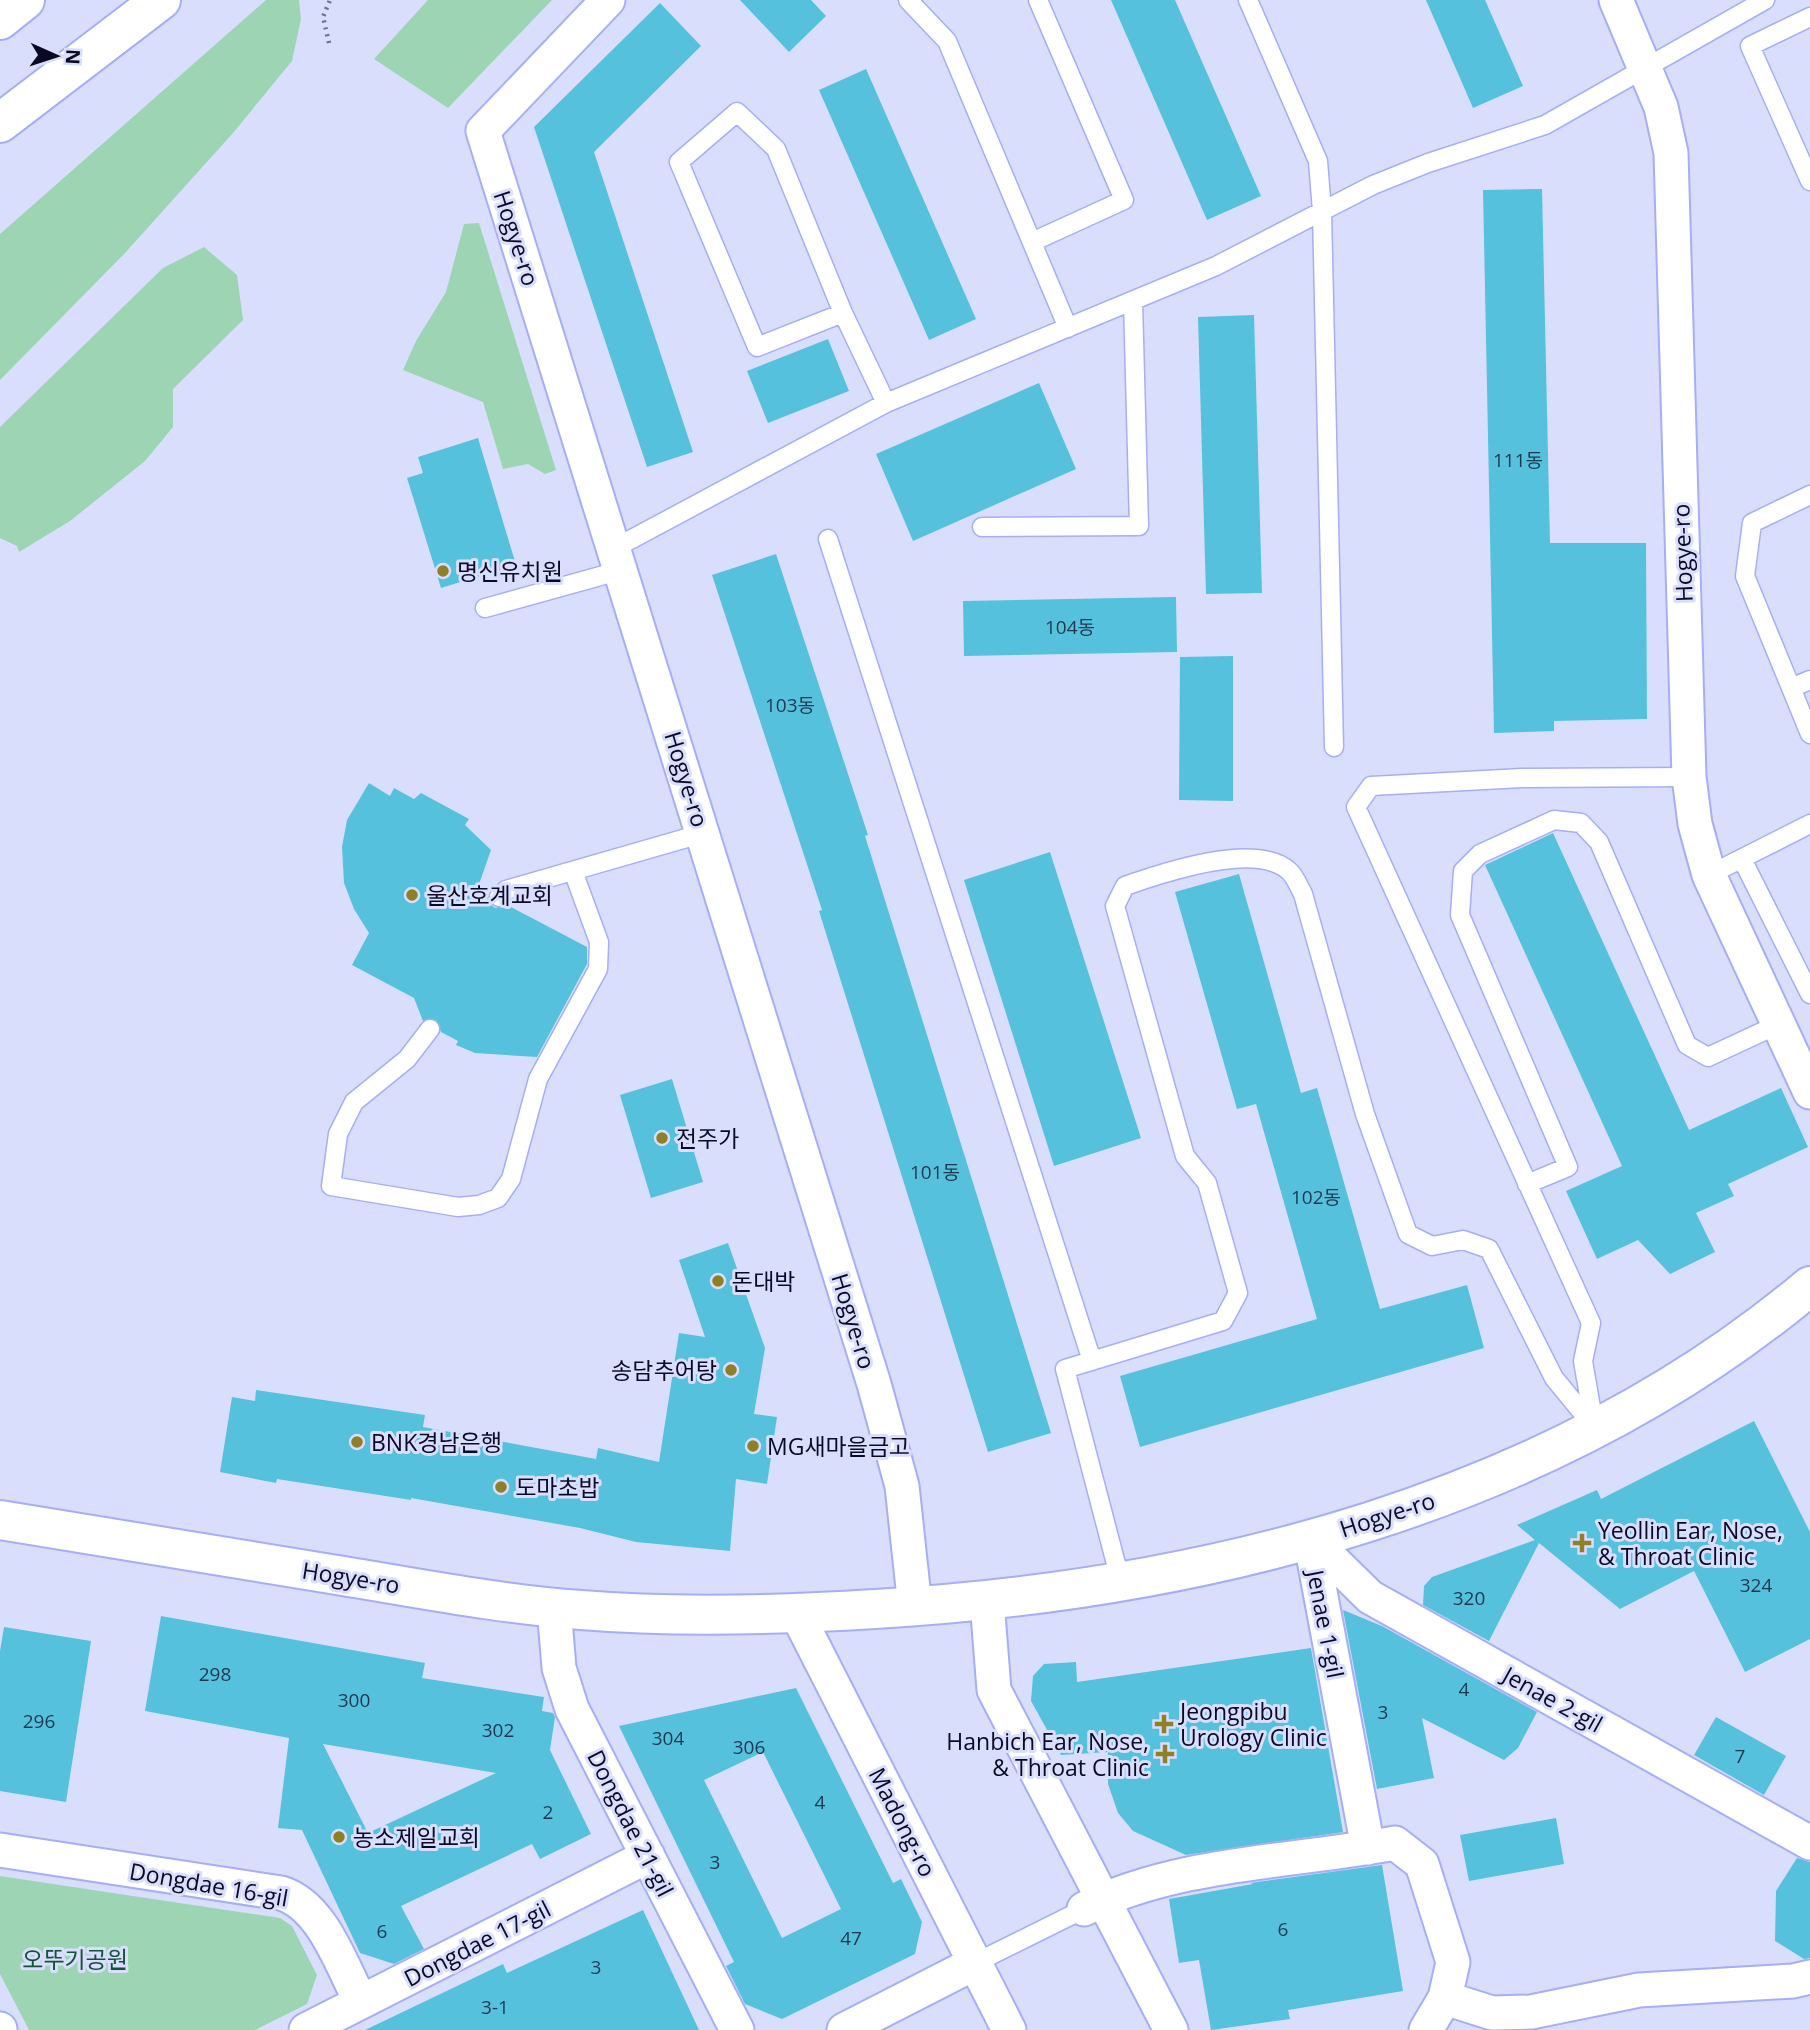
<svg xmlns="http://www.w3.org/2000/svg" width="1810" height="2030" font-family="'Open Sans','Noto Sans KR',sans-serif">
<rect width="100%" height="100%" fill="#dadefd"/>
<!-- green -->
<path fill="#9dd4b4" d="M 266,0 L 299,0 L 301,19 L 292,61 L 233,133 L 125,253 L 0,380 L 0,234 Z
M 428,0 L 552,0 L 448,108 L 374,59 Z
M 479,223 L 556,470 L 545,474 L 528,464 L 503,469 L 483,402 L 403,370 L 416,341 L 446,292 L 464,224 Z
M 204,247 L 237,275 L 243,320 L 173,389 L 173,427 L 145,461 L 70,521 L 19,552 L 17,546 L 0,538 L 0,427 L 163,268 Z
M 0,1876 L 280,1918 L 292,1926 L 317,1975 L 307,2004 L 255,2030 L 29,2030 L 0,1974 Z"/>
<!-- building -->
<path fill="#56c1dd" fill-rule="evenodd" d="M 740,0 L 811,0 L 826,16 L 789,52 Z
M 1111,0 L 1175,0 L 1261,196 L 1207,220 Z
M 1426,0 L 1485,0 L 1523,86 L 1473,108 Z
M 660,3 L 701,46 L 594,152 L 693,452 L 647,467 L 534,127 Z
M 866,69 L 976,319 L 929,340 L 819,90 Z
M 1542,189 L 1550,543 L 1646,543 L 1647,719 L 1554,721 L 1554,731 L 1494,733 L 1483,190 Z
M 1254,315 L 1262,593 L 1206,594 L 1198,317 Z
M 828,339 L 849,391 L 768,423 L 747,371 Z
M 1039,383 L 1076,469 L 913,541 L 876,454 Z
M 478,438 L 516,565 L 441,588 L 407,478 L 423,473 L 418,457 Z
M 776,554 L 868,835 L 865,836 L 1051,1433 L 988,1452 L 819,911 L 822,910 L 712,575 Z
M 1176,597 L 1177,652 L 964,656 L 963,601 Z
M 1233,656 L 1233,801 L 1179,800 L 1180,657 Z
M 369,783 L 390,796 L 394,788 L 414,799 L 421,793 L 469,819 L 465,825 L 491,850 L 477,890 L 488,895 L 491,905 L 495,908 L 507,905 L 587,947 L 587,964 L 537,1057 L 475,1053 L 456,1045 L 458,1041 L 441,1032 L 436,1020 L 423,1021 L 414,998 L 352,965 L 369,933 L 354,909 L 344,883 L 342,847 L 347,820 Z
M 1553,833 L 1689,1130 L 1781,1088 L 1808,1147 L 1728,1184 L 1734,1196 L 1696,1213 L 1715,1252 L 1670,1274 L 1638,1240 L 1597,1259 L 1566,1191 L 1622,1166 L 1485,865 Z
M 1050,852 L 1141,1138 L 1054,1166 L 964,880 Z
M 1239,874 L 1301,1093 L 1317,1088 L 1380,1309 L 1467,1285 L 1484,1348 L 1140,1447 L 1120,1376 L 1317,1319 L 1256,1104 L 1237,1109 L 1175,892 Z
M 672,1079 L 703,1182 L 651,1198 L 620,1095 Z
M 728,1243 L 765,1348 L 754,1414 L 777,1417 L 767,1484 L 736,1479 L 730,1551 L 636,1542 L 580,1528 L 411,1498 L 411,1500 L 277,1479 L 276,1483 L 220,1472 L 232,1397 L 255,1401 L 256,1390 L 425,1415 L 423,1427 L 596,1459 L 598,1448 L 659,1462 L 679,1333 L 705,1337 L 679,1260 Z
M 1754,1421 L 1810,1532 L 1810,1639 L 1745,1672 L 1694,1571 L 1620,1609 L 1539,1543 L 1489,1641 L 1423,1605 L 1424,1586 L 1432,1577 L 1535,1540 L 1517,1525 L 1597,1490 L 1601,1499 Z
M 1343,1610 L 1382,1626 L 1537,1712 L 1518,1748 L 1504,1760 L 1422,1718 L 1434,1778 L 1377,1789 Z
M 161,1616 L 425,1663 L 422,1678 L 544,1697 L 542,1711 L 553,1713 L 555,1717 L 550,1750 L 591,1834 L 540,1859 L 532,1844 L 401,1906 L 424,1949 L 394,1964 L 360,1953 L 302,1830 L 278,1828 L 289,1738 L 145,1711 ZM 323,1744 L 496,1773 L 368,1833 Z
M 4,1627 L 91,1641 L 66,1802 L 0,1791 L 0,1651 Z
M 1311,1648 L 1343,1832 L 1186,1855 L 1133,1831 L 1118,1813 L 1108,1784 L 1108,1752 L 1061,1755 L 1031,1701 L 1033,1676 L 1044,1664 L 1076,1662 L 1077,1682 Z
M 796,1688 L 893,1883 L 901,1879 L 922,1922 L 915,1954 L 782,2019 L 745,2004 L 726,1966 L 734,1962 L 619,1726 ZM 763,1752 L 841,1909 L 782,1938 L 704,1780 Z
M 1716,1717 L 1786,1756 L 1764,1795 L 1694,1755 Z
M 1556,1818 L 1564,1864 L 1469,1881 L 1460,1835 Z
M 1797,1858 L 1810,1862 L 1810,1958 L 1804,1959 L 1775,1941 L 1776,1891 Z
M 1382,1865 L 1403,1991 L 1288,2010 L 1290,2019 L 1211,2030 L 1199,1960 L 1179,1963 L 1169,1899 L 1253,1884 L 1250,1883 Z
M 643,1910 L 699,2030 L 365,2030 L 503,1964 L 507,1973 Z"/>
<g fill="none" stroke-linecap="round" stroke-linejoin="round">
<!-- service casing -->
<g stroke="#a5aef7" stroke-width="21">
<path id="service" d="M 908,0 L 947,41 L 1068,328
M 1248,0 L 1318,161 L 1322,211 L 1334,747
M 1810,17 L 1750,46 L 1810,181
M 1032,242 L 1124,200 L 1038,0
M 843,313 L 757,347 L 679,162 L 737,112 L 776,149 L 843,313 L 886,403
M 1810,495 L 1752,523 L 1745,576 L 1810,734
M 982,527 L 1139,526 L 1133,301
M 828,539 L 1092,1361
M 615,548 L 886,403 L 1216,266 L 1373,185 L 1428,163 L 1545,125 L 1765,0
M 485,608 L 622,570
M 1791,688 L 1810,680
M 1742,859 L 1810,994
M 1709,875 L 1810,824
M 499,897 L 506,890 L 704,833
M 430,1029 L 407,1059 L 354,1102 L 338,1134 L 331,1186 L 458,1207 L 479,1205 L 498,1198 L 511,1179 L 538,1079 L 598,969 L 599,942 L 573,871
M 1527,1184 L 1568,1167 L 1460,915 L 1463,871 L 1480,854 L 1554,820 L 1581,823 L 1599,842 L 1687,1045 L 1708,1057 L 1779,1024
M 1594,1425 L 1583,1361 L 1591,1323 L 1356,807 L 1371,786 L 1522,778 L 1689,777
M 1121,1583 L 1065,1369 L 1223,1321 L 1238,1293 L 1207,1183 L 1185,1156 L 1115,906 L 1125,886 C 1162,873 1256,841 1289,871 C 1295,876 1299,887 1303,894 L 1365,1114 L 1408,1234 L 1432,1246 L 1463,1240 L 1489,1249 L 1554,1378 L 1595,1428
M 975,1963 L 1084,1909"/>
</g>
<!-- minor casing -->
<g stroke="#a5aef7" stroke-width="37">
<path id="minor" d="M 608,0 L 483,131 L 874,1384 L 902,1486 L 915,1607
M 1616,0 L 1661,107 L 1671,153 L 1689,777 L 1695,824 L 1709,875 L 1810,1092
M 1310,1538 L 1370,1597 L 1810,1843
M 1310,1538 L 1368,1848
M 987,1601 L 994,1690 L 1171,2030
M 554,1607 L 559,1668 L 572,1709 L 737,2030
M 797,1614 L 1009,2030
M 0,1850 L 281,1893 C 323,1906 341,1965 361,2002
M 1084,1909 C 1176,1862 1294,1862 1395,1843 L 1422,1864 L 1453,1962 L 1445,1998 L 1426,2030
M 1445,1998 L 1492,2013 L 1531,2012 L 1639,1990 L 1793,1981 L 1810,1977
M 0,2029 L 0,2030
M 306,2030 L 648,1856
M 844,2030 L 975,1963"/>
</g>
<!-- tertiary casing -->
<g stroke="#a5aef7" stroke-width="42">
<path id="tertiary" d="M 0,1520 C 112,1538 225,1557 337,1575 C 418,1588 499,1604 581,1610 C 679,1618 778,1615 875,1609 C 1205,1590 1552,1503 1810,1286"/>
</g>
<!-- secondary casing -->
<g stroke="#a5aef7" stroke-width="42">
<path id="secondary" d="M 0,20 L 25,0
M 0,123 L 161,0"/>
</g>
<!-- path -->
<path stroke="#6d6f8c" stroke-width="4.5" stroke-dasharray="2 5" stroke-linecap="butt" d="M 329,43 L 323,17 L 330,0"/>
<!-- service -->
<use href="#service" stroke="#fff" stroke-width="18"/>
<!-- minor -->
<use href="#minor" stroke="#fff" stroke-width="33"/>
<!-- tertiary -->
<use href="#tertiary" stroke="#fff" stroke-width="38"/>
<!-- secondary -->
<use href="#secondary" stroke="#fff" stroke-width="38"/>
</g>
<!-- markers -->
<g fill="#8f7f26" stroke="#dadefd" stroke-width="2.5">
<circle cx="443" cy="571" r="7"/>
<circle cx="412" cy="895" r="7"/>
<circle cx="662" cy="1138" r="7"/>
<circle cx="718" cy="1281" r="7"/>
<circle cx="731" cy="1370" r="7"/>
<circle cx="357" cy="1442" r="7"/>
<circle cx="753" cy="1446" r="7"/>
<circle cx="501" cy="1487" r="7"/>
<path d="M1578.5 1532.5h7v7h7v7h-7v7h-7v-7h-7v-7h7z"/>
<path d="M1160.5 1713.5h7v7h7v7h-7v7h-7v-7h-7v-7h7z"/>
<path d="M1161.5 1743.5h7v7h7v7h-7v7h-7v-7h-7v-7h7z"/>
<circle cx="339" cy="1837" r="7"/>
</g>
<g text-anchor="middle" dominant-baseline="central" stroke-width="6" stroke-linejoin="round" paint-order="stroke">
<!-- number labels -->
<g font-size="19" fill="#1d3852">
<text x="1518" y="460">111동</text>
<text x="1070" y="627">104동</text>
<text x="790" y="705">103동</text>
<text x="935" y="1172">101동</text>
<text x="1316" y="1197">102동</text>
<text x="1756" y="1585">324</text>
<text x="1469" y="1598">320</text>
<text x="215" y="1674">298</text>
<text x="1464" y="1689">4</text>
<text x="354" y="1700">300</text>
<text x="1383" y="1712">3</text>
<text x="39" y="1721">296</text>
<text x="498" y="1730">302</text>
<text x="668" y="1738">304</text>
<text x="749" y="1747">306</text>
<text x="1740" y="1756">7</text>
<text x="820" y="1802">4</text>
<text x="548" y="1812">2</text>
<text x="715" y="1862">3</text>
<text x="1283" y="1929">6</text>
<text x="382" y="1931">6</text>
<text x="851" y="1938">47</text>
<text x="596" y="1967">3</text>
<text x="495" y="2007">3-1</text>
</g>
<!-- street labels -->
<g font-size="23" fill="#0a0a24" stroke="#dadefd">
<text transform="translate(517 238) rotate(72)">Hogye-ro</text>
<text transform="translate(1682 553) rotate(-92)">Hogye-ro</text>
<text transform="translate(687 779) rotate(73)">Hogye-ro</text>
<text transform="translate(854 1321) rotate(73)">Hogye-ro</text>
<text transform="translate(1387 1514) rotate(-18)">Hogye-ro</text>
<text transform="translate(351 1577) rotate(9)">Hogye-ro</text>
<text transform="translate(1326 1624) rotate(79)">Jenae 1-gil</text>
<text transform="translate(1553 1699) rotate(29)">Jenae 2-gil</text>
<text transform="translate(903 1822) rotate(63)">Madong-ro</text>
<text transform="translate(631 1823) rotate(63)">Dongdae 21-gil</text>
<text transform="translate(209 1884) rotate(10)">Dongdae 16-gil</text>
<text transform="translate(477 1943) rotate(-27)">Dongdae 17-gil</text>
</g>
<!-- poi labels -->
<g font-size="23" fill="#0a0a24" stroke="#dadefd" text-anchor="start">
<text x="457" y="571">명신유치원</text>
<text x="426" y="895">울산호계교회</text>
<text x="676" y="1138">전주가</text>
<text x="732" y="1281">돈대박</text>
<text x="717" y="1370" text-anchor="end">송담추어탕</text>
<text x="371" y="1442">BNK경남은행</text>
<text x="767" y="1446">MG새마을금고</text>
<text x="515" y="1487">도마초밥</text>
<text x="1598" y="1530">Yeollin Ear, Nose,<tspan x="1598" dy="26">&amp; Throat Clinic</tspan></text>
<text x="1180" y="1711">Jeongpibu<tspan x="1180" dy="26">Urology Clinic</tspan></text>
<text x="1149" y="1741" text-anchor="end">Hanbich Ear, Nose,<tspan x="1149" dy="26">&amp; Throat Clinic</tspan></text>
<text x="353" y="1837">농소제일교회</text>
</g>
<!-- park labels -->
<g font-size="23" fill="#125235" stroke="#dadefd">
<text x="75" y="1959">오뚜기공원</text>
</g>
</g>
<!-- north arrow -->
<g transform="translate(56 56) rotate(93)" stroke="#dadefd" stroke-width="5" paint-order="stroke">
<path d="M0-5L12 26L0 18L-12 26Z" fill="#0a0a24"/>
<text y="-10" font-size="19" font-weight="bold" text-anchor="middle" fill="#0a0a24">N</text>
</g>
</svg>
